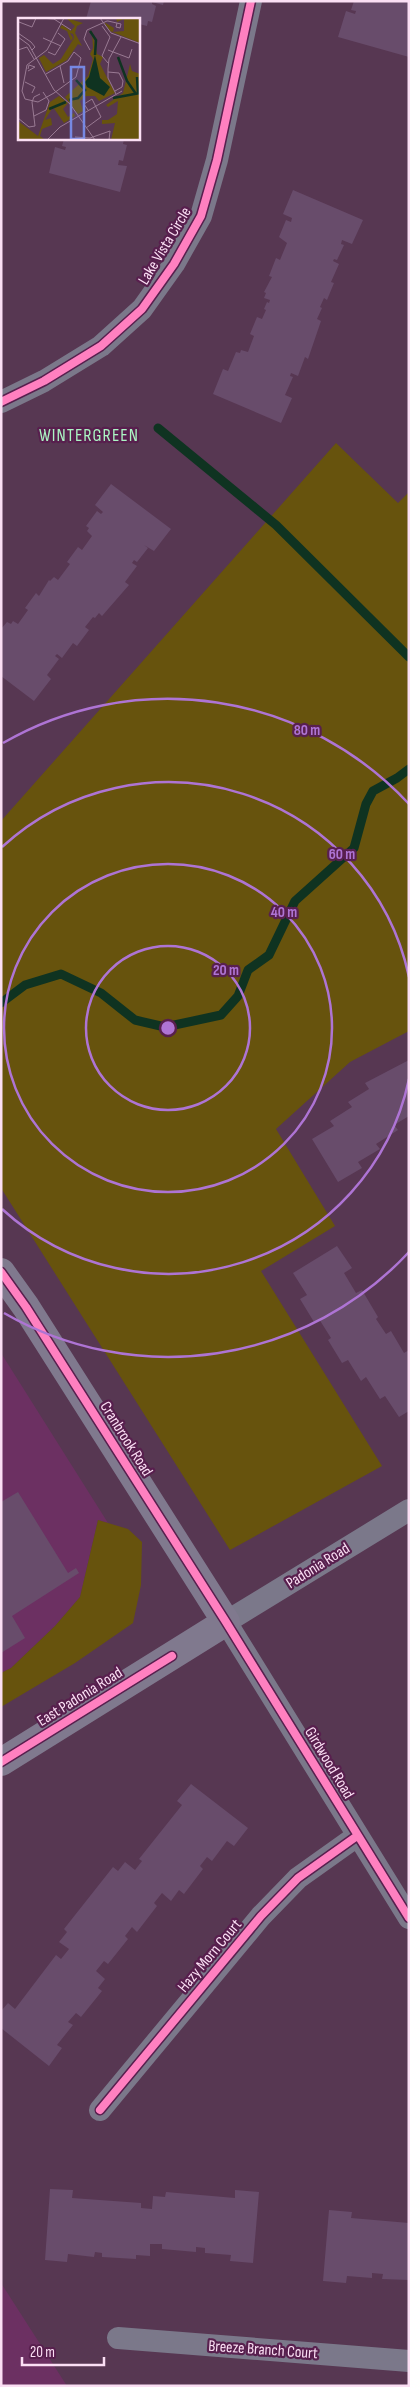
<svg xmlns="http://www.w3.org/2000/svg" width="410" height="2387" font-family="'Sofia Sans Condensed',sans-serif">
<rect width="100%" height="100%" fill="#573752"/>
<!-- built -->
<path fill="#6c3062" d="M 1,1353 L 108,1523 L 98,1520 L 80,1597 L 55,1626 L 11,1668 L 1,1673 Z
M 1,2283 L 67,2386 L 1,2386 Z"/>
<!-- green -->
<path fill="#67530d" d="M 336,443 L 398,503 L 409,492 L 409,1031 L 350,1062 L 276,1129 L 335,1226 L 261,1271 L 382,1466 L 230,1550 L 1,1188 L 1,821 Z
M 98,1520 L 128,1529 L 142,1542 L 141,1585 L 133,1623 L 75,1663 L 1,1707 L 1,1673 L 11,1668 L 55,1626 L 80,1597 Z"/>
<g fill="none" stroke-linecap="round" stroke-linejoin="round">
<!-- stream -->
<path stroke="#0f3321" stroke-width="9" d="M 158,428 L 276,525 L 409,657
M 1,1003 L 25,985 L 61,974 L 101,993 L 135,1020 L 165,1027 L 221,1015 L 238,996 L 248,970 L 269,955 L 295,901 L 354,848 L 366,804 L 373,791 L 397,778 L 409,769"/>
</g>
<!-- building -->
<path fill="#684c6b" d="M 91,1 L 164,1 L 163,5 L 152,2 L 152,4 L 156,6 L 152,22 L 148,21 L 147,26 L 139,24 L 139,19 L 86,19 Z
M 354,1 L 409,1 L 409,57 L 338,37 L 346,11 L 355,14 L 356,11 L 351,10 Z
M 64,139 L 124,139 L 123,144 L 127,145 L 123,161 L 119,160 L 118,165 L 127,166 L 120,192 L 49,173 L 55,147 L 65,150 L 66,147 L 62,146 Z
M 293,190 L 363,220 L 352,244 L 342,240 L 341,244 L 344,245 L 337,260 L 334,259 L 333,261 L 339,264 L 331,282 L 334,283 L 327,300 L 324,298 L 320,307 L 322,308 L 317,319 L 321,321 L 308,359 L 305,357 L 298,376 L 291,373 L 290,376 L 293,377 L 285,395 L 292,398 L 281,423 L 213,394 L 223,369 L 228,371 L 236,352 L 240,353 L 241,350 L 248,352 L 254,336 L 250,334 L 257,317 L 262,319 L 266,310 L 264,309 L 267,302 L 269,303 L 270,300 L 264,298 L 266,293 L 264,292 L 272,277 L 269,276 L 276,258 L 280,260 L 287,243 L 279,237 L 286,220 L 291,222 L 292,218 L 283,214 Z
M 111,484 L 171,529 L 154,551 L 144,545 L 148,548 L 137,562 L 134,560 L 132,563 L 137,566 L 125,582 L 129,585 L 102,616 L 99,613 L 95,618 L 93,617 L 85,627 L 89,630 L 77,646 L 73,643 L 62,658 L 57,654 L 55,656 L 59,659 L 47,675 L 51,679 L 34,701 L 1,676 L 1,629 L 7,622 L 11,624 L 13,621 L 18,624 L 28,610 L 25,608 L 36,593 L 39,596 L 49,580 L 50,581 L 54,577 L 58,580 L 70,564 L 67,562 L 78,547 L 82,550 L 92,536 L 87,531 L 89,528 L 86,526 L 97,511 L 101,514 L 103,512 L 95,505 Z
M 409,1060 L 409,1116 L 394,1125 L 398,1130 L 376,1144 L 380,1149 L 358,1162 L 362,1168 L 338,1182 L 312,1139 L 334,1126 L 330,1121 L 352,1107 L 348,1102 L 369,1089 L 365,1083 Z
M 337,1246 L 352,1268 L 344,1273 L 356,1293 L 362,1290 L 378,1317 L 376,1319 L 386,1334 L 391,1331 L 404,1353 L 409,1350 L 409,1411 L 399,1417 L 385,1396 L 380,1399 L 366,1377 L 361,1381 L 348,1360 L 342,1363 L 328,1340 L 331,1338 L 319,1319 L 314,1322 L 300,1299 L 307,1295 L 293,1273 Z
M 18,1492 L 68,1573 L 76,1568 L 79,1573 L 12,1616 L 25,1638 L 1,1653 L 1,1502 Z
M 191,1784 L 248,1828 L 234,1846 L 227,1841 L 212,1861 L 207,1857 L 200,1866 L 203,1869 L 184,1894 L 179,1890 L 171,1901 L 162,1893 L 154,1903 L 157,1906 L 137,1932 L 132,1927 L 125,1936 L 128,1939 L 108,1964 L 104,1961 L 96,1971 L 105,1979 L 98,1988 L 102,1991 L 81,2017 L 76,2013 L 68,2022 L 73,2025 L 57,2045 L 62,2048 L 49,2066 L 1,2028 L 1,2011 L 8,2003 L 15,2009 L 56,1955 L 61,1959 L 69,1949 L 59,1942 L 67,1932 L 64,1929 L 113,1867 L 118,1871 L 125,1862 L 135,1870 L 142,1861 L 139,1859 L 182,1805 L 177,1801 Z
M 50,2189 L 73,2190 L 72,2198 L 141,2203 L 141,2208 L 152,2209 L 153,2196 L 165,2197 L 166,2192 L 235,2198 L 235,2190 L 259,2192 L 253,2263 L 230,2261 L 231,2255 L 205,2253 L 205,2248 L 196,2247 L 196,2252 L 162,2249 L 162,2244 L 150,2244 L 150,2256 L 136,2255 L 136,2259 L 102,2257 L 102,2253 L 95,2252 L 94,2257 L 68,2254 L 67,2262 L 45,2260 Z
M 329,2210 L 352,2212 L 351,2218 L 409,2223 L 409,2280 L 382,2279 L 383,2274 L 372,2273 L 372,2278 L 347,2276 L 346,2283 L 323,2281 Z"/>
<g fill="none" stroke-linecap="round" stroke-linejoin="round">
<!-- street -->
<path stroke="#7b788a" stroke-width="22" d="M 1,402 L 44,381 L 101,346 L 142,309 L 174,264 L 201,216 L 217,160 L 251,1
M 409,1510 L 226,1622 L 409,1918
M 100,2110 L 261,1916 L 298,1878 L 357,1836
M 118,2338 L 409,2361"/>
<!-- secondary -->
<path stroke="#80798e" stroke-width="28" d="M 1,1272 L 26,1307 L 226,1622 L 1,1762"/>
<!-- cycleway casing -->
<g stroke="#581f4e" stroke-width="11">
<path id="cycleway" d="M 1,402 L 44,381 L 101,346 L 142,309 L 174,264 L 201,216 L 217,160 L 251,1
M 1,1272 L 26,1307 L 226,1622 L 409,1918
M 1,1762 L 172,1656
M 100,2110 L 261,1916 L 298,1878 L 357,1836"/>
</g>
<!-- cycleway -->
<use href="#cycleway" stroke="#ff80c0" stroke-width="8"/>
</g>
<!-- distance rings -->
<g fill="none" stroke="#ae74d4" stroke-width="2.5">
<circle cx="168" cy="1028" r="82"/>
<circle cx="168" cy="1028" r="164"/>
<path d="M409 1079A246 246 0 0 1 2 1209M2 847A246 246 0 0 1 409 977"/>
<path d="M409 1252A329 329 0 0 1 4 1313M3 743A329 329 0 0 1 409 804"/>
</g>
<g text-anchor="middle" dominant-baseline="central" stroke-width="4.5" stroke-linejoin="round" paint-order="stroke">
<!-- street labels -->
<g font-size="16" fill="#fbdff4" stroke="#581f4e">
<text transform="translate(165 246) rotate(-59)">Lake Vista Circle</text>
<text transform="translate(126 1439) rotate(58)">Cranbrook Road</text>
<text transform="translate(318 1566) rotate(-32)">Padonia Road</text>
<text transform="translate(80 1697) rotate(-32)">East Padonia Road</text>
<text transform="translate(329 1763) rotate(59)">Girdwood Road</text>
<text transform="translate(210 1956) rotate(-50)">Hazy Morn Court</text>
<text transform="translate(263 2350) rotate(4)">Breeze Branch Court</text>
</g>
<!-- neighbourhood labels -->
<g font-size="18" letter-spacing="1" fill="#abf5c3" stroke="#581f4e">
<text x="89" y="435">WINTERGREEN</text>
</g>
</g>
<!-- overview -->
<g transform="translate(18 18)">
<rect width="122" height="122" fill="#573752"/>
<path d="M 48,0 L 65,5 L 59,8 L 57,15 L 64,28 L 60,26 L 49,42 L 28,54 L 21,40 L 26,37 L 35,46 L 43,41 L 56,20 L 55,16 L 52,15 L 55,20 L 53,23 L 49,13 L 42,10 L 44,7 L 53,13 L 57,8 ZM 98,0 L 122,0 L 122,25 L 92,13 L 86,4 L 96,10 L 95,14 L 106,13 L 106,1 L 99,4 ZM 74,13 L 79,36 L 85,39 L 82,46 L 97,75 L 81,83 L 77,78 L 68,78 L 62,83 L 65,93 L 60,96 L 47,79 L 70,58 L 75,41 L 72,36 L 75,30 ZM 112,46 L 114,53 L 122,56 L 122,122 L 93,122 L 97,105 L 84,106 L 84,102 L 90,102 L 99,96 L 100,83 L 90,89 L 88,87 L 105,75 ZM 41,78 L 50,85 L 45,91 L 50,99 L 56,95 L 57,98 L 46,105 L 35,89 L 27,102 L 33,100 L 34,107 L 24,111 L 22,118 L 27,122 L 0,122 L 0,103 L 20,118 L 32,84 Z" fill="#67530d"/>
<path d="M 77,37 L 82,60 L 92,69 L 86,78 L 69,69 L 67,64 L 71,59 Z" fill="#0f3321"/>
<path fill="none" stroke="#0f3321" stroke-width="2.5" d="M 72,13 L 78,22 L 77,37M 100,39 L 109,63 L 118,76M 119,59 L 120,76M 95,80 L 122,75M 51,82 L 60,80 L 67,72 L 58,62M 31,91 L 48,84"/>
<path fill="none" stroke="#997a93" stroke-width="1" d="M 21,0 L 36,1 L 53,12M 82,0 L 93,15 L 123,26M 1,4 L 14,9 L 18,0M 84,8 L 92,19 L 84,38 L 90,45M 0,15 L 13,24 L 17,29 L 14,32M 0,19 L 11,27 L 36,72 L 52,86 L 77,122M 25,20 L 43,28M 0,32 L 9,29 L 16,41M 72,32 L 66,21 L 69,12 L 89,3 L 90,3 L 103,6 L 102,10 L 98,9 L 99,5M 90,32 L 111,40 L 114,31M 30,34 L 37,37 L 47,21 L 40,15M 42,48 L 46,65M 10,53 L 17,49 L 11,47 L 10,51M 90,54 L 101,55 L 105,63 L 104,69 L 97,73M 28,56 L 50,43 L 56,34 L 63,40 L 58,59 L 36,75 L 20,84 L 7,81 L 4,73 L 9,47 L 29,32 L 46,0M 7,64 L 17,69 L 14,75M 98,76 L 90,60 L 90,51 L 91,41 L 103,19M 16,98 L 28,92 L 31,83 L 25,74M 0,100 L 11,109 L 17,108 L 14,84 L 16,79 L 22,76M 68,110 L 83,99 L 74,81 L 66,86 L 70,92M 57,119 L 72,120 L 92,113 L 91,122M 29,122 L 42,109 L 104,73"/>
<path fill="#7688e3" fill-opacity="0.15" stroke="#7688e3" stroke-width="2.5" d="M 53,49 L 66,49 L 66,121 L 53,121 Z"/>
<rect width="122" height="122" fill="none" stroke="#fbdff4" stroke-width="2.5"/>
</g>
<circle cx="168" cy="1028" r="8" fill="#ae74d4" stroke="#581f4e" stroke-width="2.5"/>
<g font-size="15" text-anchor="middle" font-weight="bold" fill="#ae74d4" stroke="#581f4e" stroke-width="4.5" stroke-linejoin="round" paint-order="stroke">
<text x="307" y="735">80 m</text>
<text x="342" y="859">60 m</text>
<text x="284" y="917">40 m</text>
<text x="226" y="975">20 m</text>
</g>
<!-- border -->
<rect width="410" height="2387" fill="none" stroke="#fbdff4" stroke-width="5"/>
<!-- scale -->
<path d="M22 2357v8h82v-8" fill="none" stroke="#fbdff4" stroke-width="2.5"/>
<text x="30" y="2357" font-size="15" fill="#fbdff4" stroke="#581f4e" stroke-width="4" paint-order="stroke">20 m</text>
</svg>
